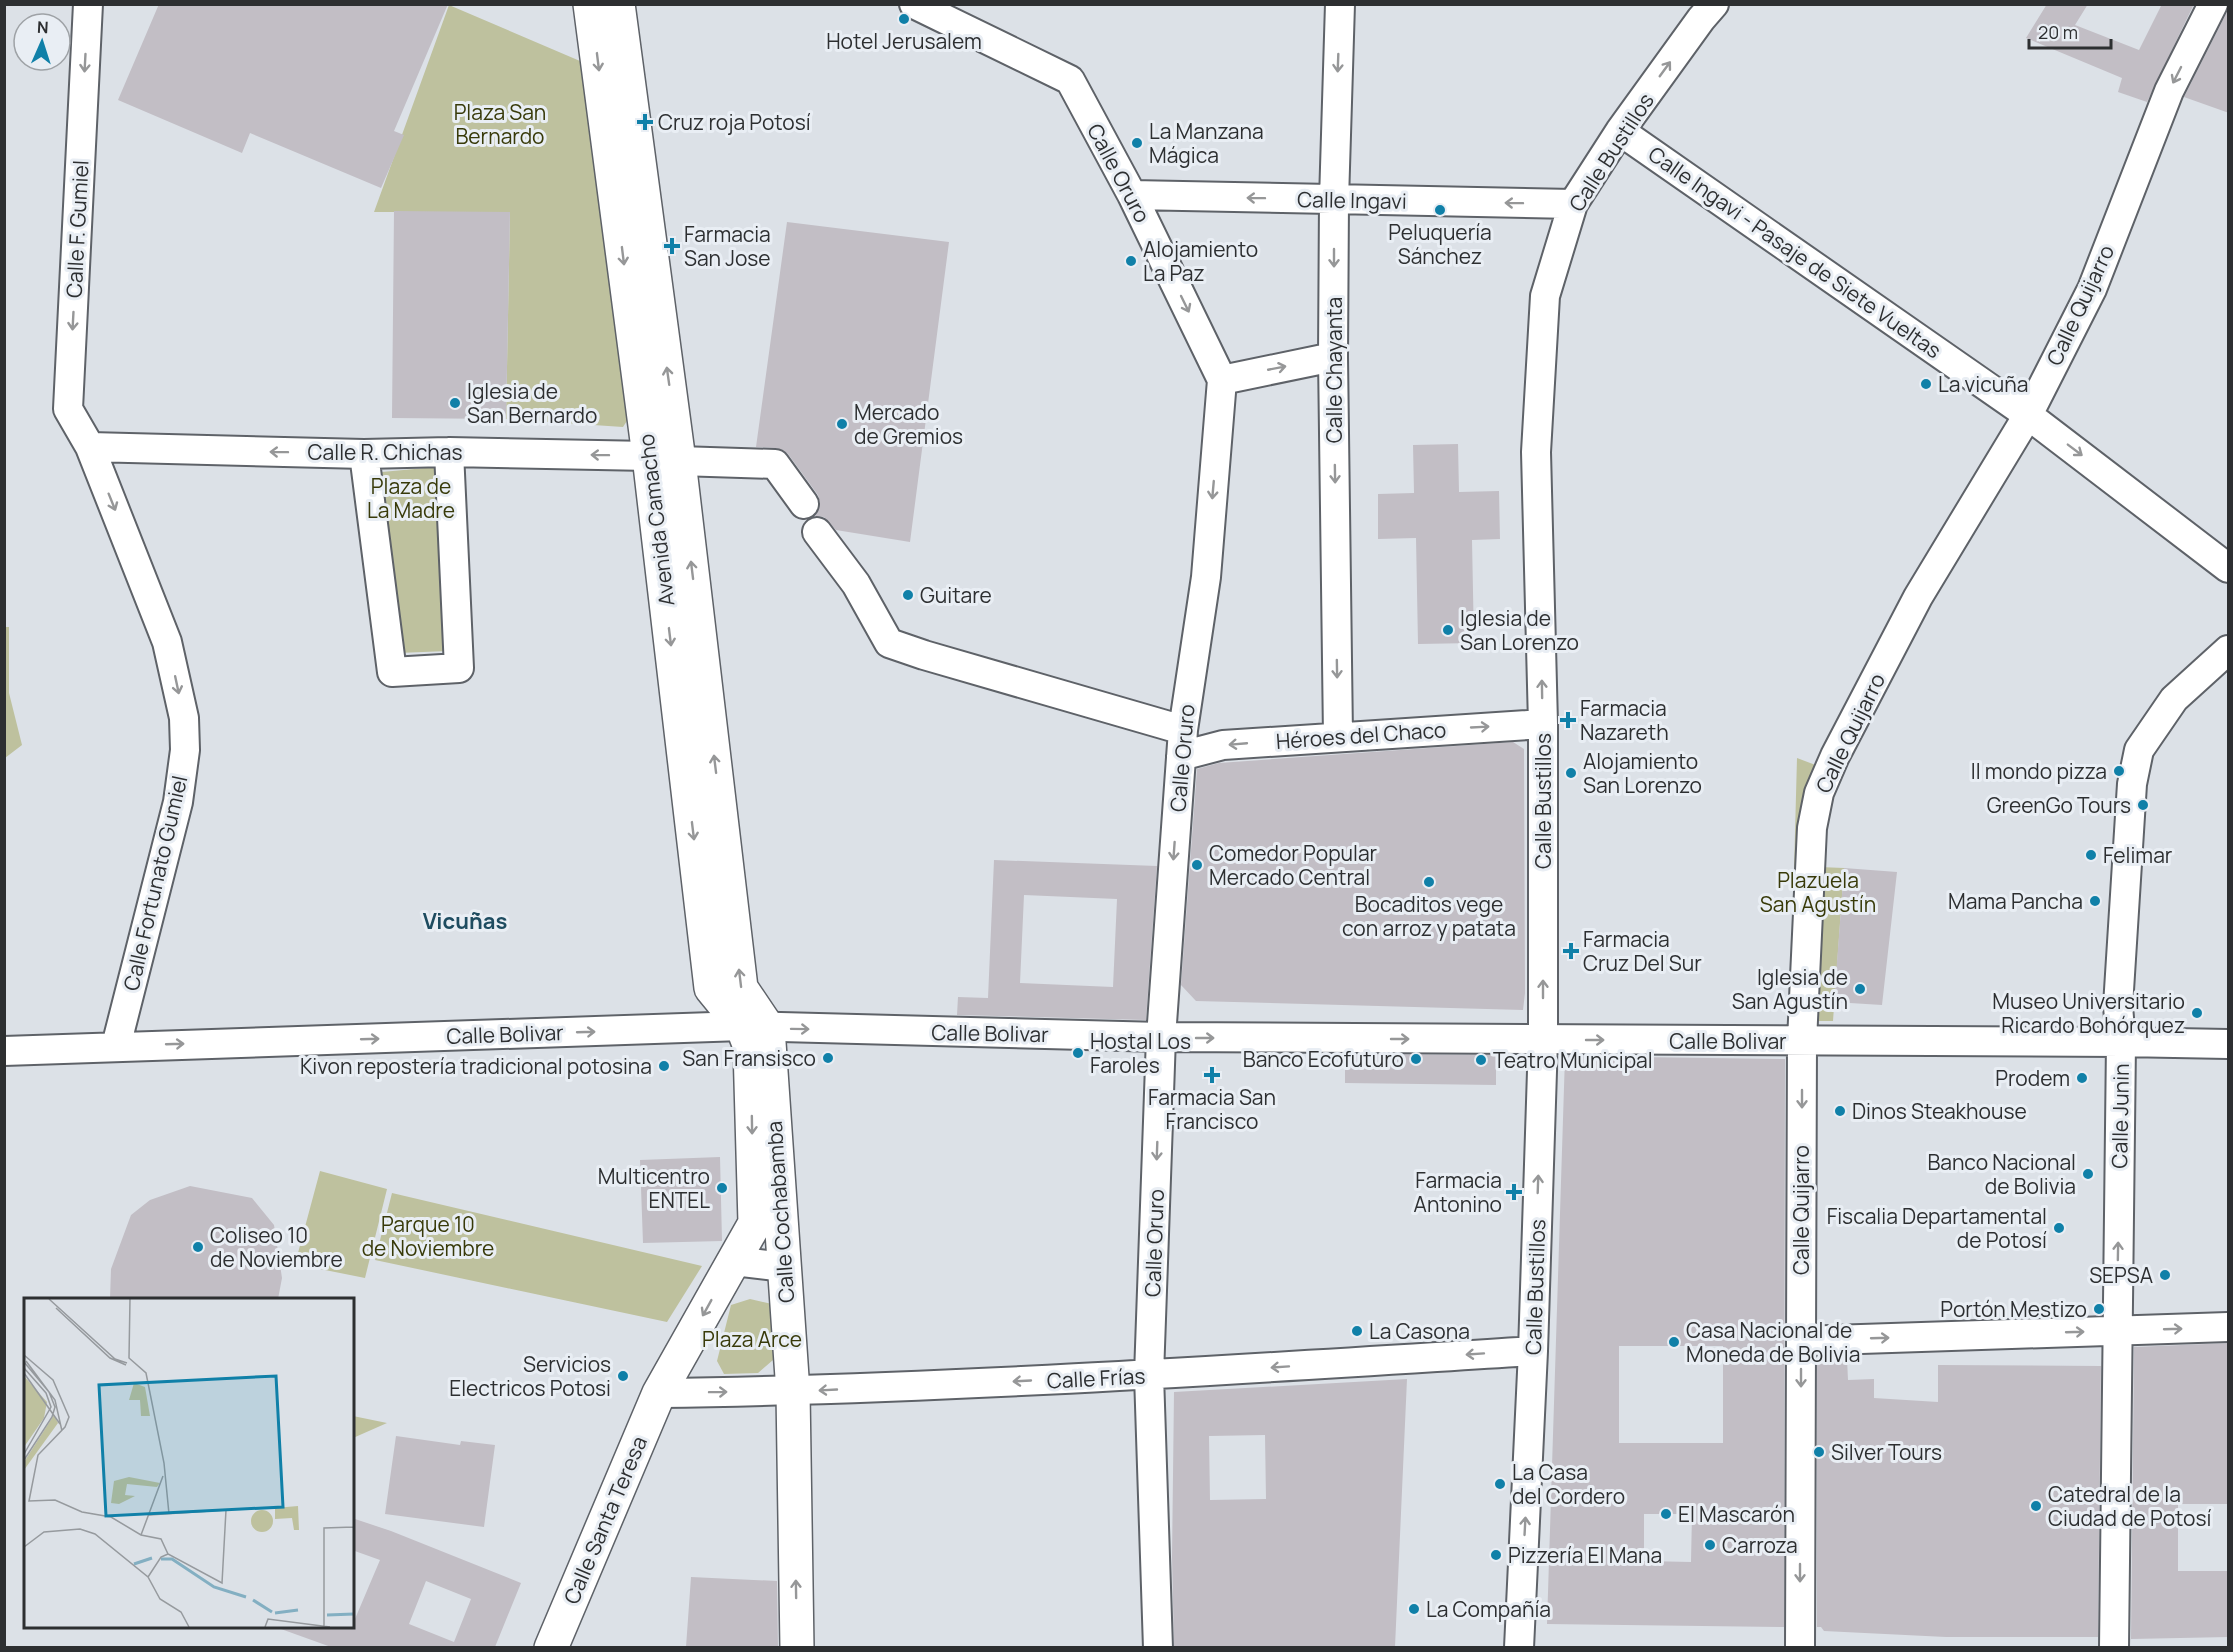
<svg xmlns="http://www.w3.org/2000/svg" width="2233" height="1652" font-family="Manrope,sans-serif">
<rect width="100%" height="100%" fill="#dce1e7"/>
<!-- green -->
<path fill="#bec19e" d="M 449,5 L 580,61 L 632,413 L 623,427 L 506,419 L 510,212 L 374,212 Z
M 436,467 L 448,651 L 398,653 L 382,472 Z
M 5,627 L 9,627 L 9,693 L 22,745 L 5,758 Z
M 1797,758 L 1834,772 L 1819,867 L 1844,868 L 1833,1021 L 1790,1021 Z
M 320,1171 L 387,1189 L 365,1278 L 295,1264 Z
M 392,1193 L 702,1266 L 667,1322 L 375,1260 Z
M 750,1299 L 772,1304 L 780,1354 L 758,1373 L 724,1374 L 717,1361 L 731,1305 Z
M 353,1416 L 387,1423 L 353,1438 Z"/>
<!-- building -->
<path fill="#c2bec5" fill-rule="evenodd" d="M 159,4 L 448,4 L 394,131 L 404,135 L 381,188 L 250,133 L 242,153 L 118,100 Z
M 2047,4 L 2088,4 L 2075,25 L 2139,50 L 2162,4 L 2194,4 L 2147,102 L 2118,92 L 2122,78 L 2026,38 Z
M 2229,8 L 2229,113 L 2184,97 Z
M 394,211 L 510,212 L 506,419 L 392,418 Z
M 787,222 L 949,242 L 910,542 L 836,530 L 824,517 L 815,516 L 819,510 L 820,503 L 818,495 L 788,454 L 776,448 L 756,447 Z
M 1458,444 L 1459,492 L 1499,491 L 1500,539 L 1472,540 L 1474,643 L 1418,644 L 1416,538 L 1378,539 L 1378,494 L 1414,493 L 1413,445 Z
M 1513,742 L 1524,749 L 1525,993 L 1523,1010 L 1196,1001 L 1181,985 L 1197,769 L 1219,763 Z
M 994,860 L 1157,866 L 1146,1020 L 957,1015 L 958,997 L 988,998 ZM 1024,895 L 1117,899 L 1113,987 L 1020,983 Z
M 1844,868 L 1897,872 L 1882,1005 L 1834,1002 Z
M 1345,1054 L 1496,1055 L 1496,1085 L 1345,1083 Z
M 1565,1056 L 1785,1059 L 1784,1627 L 1547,1624 ZM 1619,1346 L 1723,1346 L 1723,1443 L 1619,1443 ZM 1644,1514 L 1692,1514 L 1691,1562 L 1644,1561 Z
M 720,1157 L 722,1241 L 643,1243 L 640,1160 Z
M 190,1186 L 252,1198 L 274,1225 L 282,1278 L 278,1299 L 110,1299 L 111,1269 L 131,1215 L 150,1200 Z
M 2229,1343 L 2229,1504 L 2178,1504 L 2178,1571 L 2229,1571 L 2229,1637 L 2131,1639 L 2134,1347 Z
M 1817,1359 L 1847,1359 L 1848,1380 L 1874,1379 L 1874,1398 L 1938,1402 L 1938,1365 L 2101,1366 L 2098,1637 L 1946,1637 L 1824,1631 L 1821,1627 L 1817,1627 Z
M 1407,1379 L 1395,1647 L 1174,1647 L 1172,1557 L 1174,1392 ZM 1265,1435 L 1266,1499 L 1210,1500 L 1209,1436 Z
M 396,1436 L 460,1445 L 461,1441 L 495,1445 L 484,1527 L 385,1514 Z
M 352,1518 L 391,1531 L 521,1583 L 495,1647 L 331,1647 L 281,1629 L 281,1626 L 352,1626 L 380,1560 L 352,1550 ZM 426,1581 L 471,1599 L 454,1642 L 409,1624 Z
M 691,1577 L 777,1581 L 778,1647 L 686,1647 Z"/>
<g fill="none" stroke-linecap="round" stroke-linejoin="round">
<!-- minor casing -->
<g stroke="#5e6268" stroke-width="32">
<path id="minor" d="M 88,4 L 68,409 L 90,447 L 167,642 L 184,718 L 185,750 L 178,802 L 116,1046
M 914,4 L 1070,80 L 1132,195 L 1222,380 L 1206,577 L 1183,730 L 1161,1037 L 1149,1375 L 1158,1648
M 1620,131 L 2028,415 L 2228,568
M 1132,195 L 1573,204
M 1222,380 L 1333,357
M 90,447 L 364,454 L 449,452 L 649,456 L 679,461 L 775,464 L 804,504
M 364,454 L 392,672 L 459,668 L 449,452
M 817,532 L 856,584 L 889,643 L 924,655 L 1183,730
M 1338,736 L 1333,357 L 1334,200 L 1340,4
M 1181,756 L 1223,745 L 1543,724
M 4,1051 L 742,1026 L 1161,1037 L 2121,1042 L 2228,1044
M 734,1261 L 784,1267
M 1801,1341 L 2228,1327
M 659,1393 C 951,1389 1242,1369 1533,1351
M 1519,1648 L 1533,1351 L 1543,1040 L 1543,724 L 1536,452 L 1545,296 L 1573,204 L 1620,131 L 1701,19 L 1714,4
M 1800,1648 L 1802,1041 L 1812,828 L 1819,793 L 1835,756 L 1918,597 L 2028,415 L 2092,289 L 2169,91 L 2213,4
M 2114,1648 L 2121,1042 L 2118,1006 L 2132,784 L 2139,750 L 2174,699 L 2228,650"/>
</g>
<!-- major casing -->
<g stroke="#5e6268" stroke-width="36">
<path id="major" d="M 618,4 L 679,461 L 741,988 L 768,1028 L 793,1392 L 797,1648
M 551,1648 L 659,1393 L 755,1223 L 750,1047 L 742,1026 L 711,988 L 649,456 L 590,4"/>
</g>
<!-- minor -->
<use href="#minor" stroke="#fff" stroke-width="28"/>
<!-- major -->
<use href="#major" stroke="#fff" stroke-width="33"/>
</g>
<!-- one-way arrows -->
<defs><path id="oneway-shaft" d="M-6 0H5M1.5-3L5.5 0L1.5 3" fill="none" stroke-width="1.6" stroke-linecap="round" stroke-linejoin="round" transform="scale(1.5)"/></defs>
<g stroke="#969798">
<use href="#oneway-shaft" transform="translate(598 62) rotate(83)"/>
<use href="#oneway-shaft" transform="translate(85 63) rotate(93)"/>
<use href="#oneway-shaft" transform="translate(1338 63) rotate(92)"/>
<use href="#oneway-shaft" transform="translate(1665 69) rotate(-54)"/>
<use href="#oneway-shaft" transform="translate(2177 75) rotate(117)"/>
<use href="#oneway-shaft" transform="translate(1256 198) rotate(-179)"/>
<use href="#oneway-shaft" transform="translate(1514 203) rotate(-179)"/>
<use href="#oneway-shaft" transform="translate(623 256) rotate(83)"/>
<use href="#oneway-shaft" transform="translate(1334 258) rotate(90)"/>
<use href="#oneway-shaft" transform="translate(1185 304) rotate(64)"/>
<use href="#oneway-shaft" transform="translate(73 321) rotate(93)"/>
<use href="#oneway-shaft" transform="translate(1277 368) rotate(-11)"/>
<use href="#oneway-shaft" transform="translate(668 376) rotate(-98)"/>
<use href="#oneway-shaft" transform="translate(2075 450) rotate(37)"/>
<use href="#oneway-shaft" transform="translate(279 452) rotate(-179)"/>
<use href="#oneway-shaft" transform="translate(600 455) rotate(-179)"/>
<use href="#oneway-shaft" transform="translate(1335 474) rotate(89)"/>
<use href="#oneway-shaft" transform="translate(1213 490) rotate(95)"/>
<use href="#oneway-shaft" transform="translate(112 502) rotate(68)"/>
<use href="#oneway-shaft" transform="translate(692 570) rotate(-97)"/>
<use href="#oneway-shaft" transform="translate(670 637) rotate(83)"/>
<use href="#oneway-shaft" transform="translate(1337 669) rotate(89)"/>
<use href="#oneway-shaft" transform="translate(177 685) rotate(78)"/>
<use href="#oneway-shaft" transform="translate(1542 689) rotate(-91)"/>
<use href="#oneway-shaft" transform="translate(1480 727) rotate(-3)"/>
<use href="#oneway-shaft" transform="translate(1238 744) rotate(175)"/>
<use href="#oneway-shaft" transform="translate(715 764) rotate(-97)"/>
<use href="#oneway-shaft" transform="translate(693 831) rotate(83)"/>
<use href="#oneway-shaft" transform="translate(1174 851) rotate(94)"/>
<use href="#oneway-shaft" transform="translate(740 978) rotate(-97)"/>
<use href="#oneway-shaft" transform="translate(1543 989) rotate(-90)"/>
<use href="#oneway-shaft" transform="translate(800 1029) rotate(1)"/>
<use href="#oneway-shaft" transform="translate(586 1032) rotate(-2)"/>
<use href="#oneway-shaft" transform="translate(1205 1038)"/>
<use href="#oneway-shaft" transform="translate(370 1039) rotate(-2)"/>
<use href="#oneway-shaft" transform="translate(1400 1039)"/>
<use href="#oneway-shaft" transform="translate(1595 1040)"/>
<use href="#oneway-shaft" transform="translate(175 1044) rotate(-2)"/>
<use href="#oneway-shaft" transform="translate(1802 1099) rotate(90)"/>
<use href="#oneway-shaft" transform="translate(752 1125) rotate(89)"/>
<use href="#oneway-shaft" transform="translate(1157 1151) rotate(92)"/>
<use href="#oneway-shaft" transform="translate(1538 1184) rotate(-88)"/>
<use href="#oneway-shaft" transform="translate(2118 1251) rotate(-89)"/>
<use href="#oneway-shaft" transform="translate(707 1308) rotate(119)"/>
<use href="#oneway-shaft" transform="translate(2173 1329) rotate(-2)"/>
<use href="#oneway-shaft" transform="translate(2075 1332) rotate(-2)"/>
<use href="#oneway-shaft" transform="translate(1880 1338) rotate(-2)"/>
<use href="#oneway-shaft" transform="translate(1475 1354) rotate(176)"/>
<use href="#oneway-shaft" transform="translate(1280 1367) rotate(176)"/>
<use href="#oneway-shaft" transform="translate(1801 1378) rotate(90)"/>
<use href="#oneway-shaft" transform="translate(1022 1381) rotate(177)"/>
<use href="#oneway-shaft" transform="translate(828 1390) rotate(177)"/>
<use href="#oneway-shaft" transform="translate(718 1392) rotate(-1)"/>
<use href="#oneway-shaft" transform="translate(1525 1526) rotate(-87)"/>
<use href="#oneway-shaft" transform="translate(1800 1573) rotate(90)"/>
<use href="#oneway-shaft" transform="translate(796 1589) rotate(-91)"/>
</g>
<!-- markers -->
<g fill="#1080a8" stroke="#e9eef4" stroke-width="2">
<circle cx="904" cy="19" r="6"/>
<path d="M642 113h6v6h6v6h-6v6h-6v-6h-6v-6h6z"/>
<circle cx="1137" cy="143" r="6"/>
<circle cx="1440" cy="210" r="6"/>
<path d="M669 237h6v6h6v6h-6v6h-6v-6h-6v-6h6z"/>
<circle cx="1131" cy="261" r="6"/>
<circle cx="1926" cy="384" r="6"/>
<circle cx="455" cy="403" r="6"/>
<circle cx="842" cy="424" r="6"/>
<circle cx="908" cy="595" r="6"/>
<circle cx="1448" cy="630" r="6"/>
<path d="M1565 711h6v6h6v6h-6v6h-6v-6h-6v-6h6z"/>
<circle cx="2119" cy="771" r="6"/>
<circle cx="1571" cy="773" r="6"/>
<circle cx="2143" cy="805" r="6"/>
<circle cx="2091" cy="855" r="6"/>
<circle cx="1197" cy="865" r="6"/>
<circle cx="1429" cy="882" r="6"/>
<circle cx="2095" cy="901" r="6"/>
<path d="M1568 942h6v6h6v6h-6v6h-6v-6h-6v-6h6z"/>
<circle cx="1860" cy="989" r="6"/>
<circle cx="2197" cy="1013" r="6"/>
<circle cx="1078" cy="1053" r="6"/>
<circle cx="828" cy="1058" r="6"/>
<circle cx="1416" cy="1059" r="6"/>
<circle cx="1481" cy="1060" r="6"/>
<circle cx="664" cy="1066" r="6"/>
<path d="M1209 1066h6v6h6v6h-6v6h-6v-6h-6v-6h6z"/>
<circle cx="2082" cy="1078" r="6"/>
<circle cx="1840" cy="1111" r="6"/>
<circle cx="2088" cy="1174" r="6"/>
<circle cx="722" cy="1188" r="6"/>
<path d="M1511 1183h6v6h6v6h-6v6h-6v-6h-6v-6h6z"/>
<circle cx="2059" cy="1228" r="6"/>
<circle cx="198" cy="1247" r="6"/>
<circle cx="2165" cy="1275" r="6"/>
<circle cx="2099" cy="1309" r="6"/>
<circle cx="1357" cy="1331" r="6"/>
<circle cx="1674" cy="1342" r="6"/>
<circle cx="623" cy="1376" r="6"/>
<circle cx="1819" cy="1452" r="6"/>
<circle cx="1500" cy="1484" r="6"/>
<circle cx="2036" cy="1506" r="6"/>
<circle cx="1666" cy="1514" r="6"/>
<circle cx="1710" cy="1545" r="6"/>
<circle cx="1496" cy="1555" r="6"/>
<circle cx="1414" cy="1609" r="6"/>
</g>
<g text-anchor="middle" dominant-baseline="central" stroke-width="6" stroke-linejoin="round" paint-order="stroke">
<!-- poi labels -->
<g font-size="21" fill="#2d2f31" stroke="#e9eef4" text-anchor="start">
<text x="904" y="41" text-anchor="middle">Hotel Jerusalem</text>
<text x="658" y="122">Cruz roja Potosí</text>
<text x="1149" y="131">La Manzana<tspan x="1149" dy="24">Mágica</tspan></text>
<text x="1440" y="232" text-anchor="middle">Peluquería<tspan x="1440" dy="24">Sánchez</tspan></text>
<text x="684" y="234">Farmacia<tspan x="684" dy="24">San Jose</tspan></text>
<text x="1143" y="249">Alojamiento<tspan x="1143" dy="24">La Paz</tspan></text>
<text x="1938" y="384">La vicuña</text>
<text x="467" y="391">Iglesia de<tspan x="467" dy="24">San Bernardo</tspan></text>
<text x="854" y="412">Mercado<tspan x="854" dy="24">de Gremios</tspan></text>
<text x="920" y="595">Guitare</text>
<text x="1460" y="618">Iglesia de<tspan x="1460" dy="24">San Lorenzo</tspan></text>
<text x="1580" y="708">Farmacia<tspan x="1580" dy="24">Nazareth</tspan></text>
<text x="1583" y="761">Alojamiento<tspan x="1583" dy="24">San Lorenzo</tspan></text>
<text x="2107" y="771" text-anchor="end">Il mondo pizza</text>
<text x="2131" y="805" text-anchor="end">GreenGo Tours</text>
<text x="1209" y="853">Comedor Popular<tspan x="1209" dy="24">Mercado Central</tspan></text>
<text x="2103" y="855">Felimar</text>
<text x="2083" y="901" text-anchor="end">Mama Pancha</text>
<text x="1429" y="904" text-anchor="middle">Bocaditos vege<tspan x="1429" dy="24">con arroz y patata</tspan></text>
<text x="1583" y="939">Farmacia<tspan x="1583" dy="24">Cruz Del Sur</tspan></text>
<text x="1848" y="977" text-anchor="end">Iglesia de<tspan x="1848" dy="24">San Agustín</tspan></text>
<text x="2185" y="1001" text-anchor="end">Museo Universitario<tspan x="2185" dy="24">Ricardo Bohórquez</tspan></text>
<text x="1090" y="1041">Hostal Los<tspan x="1090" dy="24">Faroles</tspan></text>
<text x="816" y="1058" text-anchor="end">San Fransisco</text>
<text x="1404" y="1059" text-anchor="end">Banco Ecofuturo</text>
<text x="1493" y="1060">Teatro Municipal</text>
<text x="652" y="1066" text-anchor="end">Kivon repostería tradicional potosina</text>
<text x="2070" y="1078" text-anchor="end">Prodem</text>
<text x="1212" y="1097" text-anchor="middle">Farmacia San<tspan x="1212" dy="24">Francisco</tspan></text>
<text x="1852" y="1111">Dinos Steakhouse</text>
<text x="2076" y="1162" text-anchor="end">Banco Nacional<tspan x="2076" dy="24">de Bolivia</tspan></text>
<text x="710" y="1176" text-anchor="end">Multicentro<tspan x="710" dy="24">ENTEL</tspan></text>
<text x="1502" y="1180" text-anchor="end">Farmacia<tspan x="1502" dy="24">Antonino</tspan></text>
<text x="2047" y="1216" text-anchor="end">Fiscalia Departamental<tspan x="2047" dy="24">de Potosí</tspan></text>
<text x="210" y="1235">Coliseo 10<tspan x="210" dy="24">de Noviembre</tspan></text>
<text x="2153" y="1275" text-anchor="end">SEPSA</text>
<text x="2087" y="1309" text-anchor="end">Portón Mestizo</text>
<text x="1686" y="1330">Casa Nacional de<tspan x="1686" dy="24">Moneda de Bolivia</tspan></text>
<text x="1369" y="1331">La Casona</text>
<text x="611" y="1364" text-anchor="end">Servicios<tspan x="611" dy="24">Electricos Potosi</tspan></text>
<text x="1831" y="1452">Silver Tours</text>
<text x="1512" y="1472">La Casa<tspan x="1512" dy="24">del Cordero</tspan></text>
<text x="2048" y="1494">Catedral de la<tspan x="2048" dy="24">Ciudad de Potosí</tspan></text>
<text x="1678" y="1514">El Mascarón</text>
<text x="1722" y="1545">Carroza</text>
<text x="1508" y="1555">Pizzería El Mana</text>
<text x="1426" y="1609">La Compañía</text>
</g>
<!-- park labels -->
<g font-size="21" fill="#383a09" stroke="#e9eef4">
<text x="500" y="112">Plaza San<tspan x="500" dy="24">Bernardo</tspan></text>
<text x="411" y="486">Plaza de<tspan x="411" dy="24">La Madre</tspan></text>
<text x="1818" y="880">Plazuela<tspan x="1818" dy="24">San Agustín</tspan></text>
<text x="428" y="1224">Parque 10<tspan x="428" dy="24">de Noviembre</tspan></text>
<text x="752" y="1339">Plaza Arce</text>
</g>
<!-- street labels -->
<g font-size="21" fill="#2d2f31" stroke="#e9eef4">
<text transform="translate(1611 152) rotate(-57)">Calle Bustillos</text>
<text transform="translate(1119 173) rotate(62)">Calle Oruro</text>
<text transform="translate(1352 200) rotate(1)">Calle Ingavi</text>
<text transform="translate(77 229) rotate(-87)">Calle F. Gumiel</text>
<text transform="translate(1795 252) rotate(35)">Calle Ingavi - Pasaje de Siete Vueltas</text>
<text transform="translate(2080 305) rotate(-65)">Calle Quijarro</text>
<text transform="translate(1334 370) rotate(-90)">Calle Chayanta</text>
<text x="385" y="452">Calle R. Chichas</text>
<text transform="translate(656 520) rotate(-97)">Avenida Camacho</text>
<text transform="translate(1850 733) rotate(-64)">Calle Quijarro</text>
<text transform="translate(1361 735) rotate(-4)">Héroes del Chaco</text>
<text transform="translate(1182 758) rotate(-85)">Calle Oruro</text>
<text transform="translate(1543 801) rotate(-90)">Calle Bustillos</text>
<text transform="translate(155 883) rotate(-77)">Calle Fortunato Gumiel</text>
<text transform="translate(990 1033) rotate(1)">Calle Bolivar</text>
<text transform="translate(505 1034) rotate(-2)">Calle Bolivar</text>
<text x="1728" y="1041">Calle Bolivar</text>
<text transform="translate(2120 1116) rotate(-89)">Calle Junin</text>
<text transform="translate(1801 1210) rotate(-90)">Calle Quijarro</text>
<text transform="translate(780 1212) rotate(-94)">Calle Cochabamba</text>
<text transform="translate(1154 1243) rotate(-88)">Calle Oruro</text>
<text transform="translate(1535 1287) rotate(-88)">Calle Bustillos</text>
<text transform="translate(1096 1378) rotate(-3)">Calle Frías</text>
<text transform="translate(605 1520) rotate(-67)">Calle Santa Teresa</text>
</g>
<!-- neighbourhood labels -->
<g font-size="22" font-weight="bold" fill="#1e4c60" stroke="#e9eef4">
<text x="465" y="921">Vicuñas</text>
</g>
</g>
<!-- overview -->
<g transform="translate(24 1298)">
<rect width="330" height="330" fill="#dce1e7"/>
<path d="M 0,78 L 23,104 L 20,120 L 0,149 ZM 110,85 L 121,89 L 126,118 L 117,118 L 116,102 L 105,102 ZM 30,117 L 34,125 L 0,172 L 0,164 ZM 105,179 L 136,185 L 133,189 L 103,186 L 101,197 L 111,198 L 95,206 L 87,205 L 90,183 ZM 274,208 L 275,232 L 270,232 L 268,220 L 251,221 L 251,210 ZM227 223a11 11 0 1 1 22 0a11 11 0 1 1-22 0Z" fill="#bec19e"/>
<path fill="none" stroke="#83afc2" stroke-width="3" d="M 137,261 L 148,261 L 190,289 L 222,299M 110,266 L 128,260M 229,302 L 248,314M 251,315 L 274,312M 303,317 L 330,316"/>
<path fill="none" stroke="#969a9e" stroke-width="1.5" d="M 25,1 L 91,61 L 103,65M 106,1 L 105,60 L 122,75 L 140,165 L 145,216M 32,10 L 86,60 L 102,67M 0,57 L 29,82 L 45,119 L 41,129 L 14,157 L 5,203 L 31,202 L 58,214 L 87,219 L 117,237 L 137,241 L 144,256 L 198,285 L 202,212 L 125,217M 2,63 L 31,102 L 38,133M 0,64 L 25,94 L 31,109 L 28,119 L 0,162M 0,70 L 22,95 L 27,109 L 0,156M 0,75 L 36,126M 330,204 L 330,258M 117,237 L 139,178M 0,249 L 20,234 L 56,231 L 71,236 L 124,279 L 136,301 L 157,314 L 165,329M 124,279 L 137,259 L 144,256M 241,329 L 244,321 L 306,329M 300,329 L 300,230 L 330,229"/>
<path fill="#1080a8" fill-opacity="0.15" stroke="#1080a8" stroke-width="3" d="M 252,78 L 259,209 L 82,218 L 75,87 Z"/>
<rect width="330" height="330" fill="none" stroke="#2d2f31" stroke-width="3"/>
</g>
<!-- border -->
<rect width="2233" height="1652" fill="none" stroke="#2d2f31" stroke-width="12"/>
<!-- north arrow -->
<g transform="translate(42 42) rotate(3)"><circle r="28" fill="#e9eef4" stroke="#9ea2a6" stroke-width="1.5"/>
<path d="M0-4.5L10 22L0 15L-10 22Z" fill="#1080a8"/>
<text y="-9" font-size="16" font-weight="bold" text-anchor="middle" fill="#2d2f31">N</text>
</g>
<!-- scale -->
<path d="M2029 39v9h82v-9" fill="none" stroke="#2d2f31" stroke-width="3"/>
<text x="2038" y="39" font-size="18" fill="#2d2f31" stroke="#e9eef4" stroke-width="4.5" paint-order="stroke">20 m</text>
</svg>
